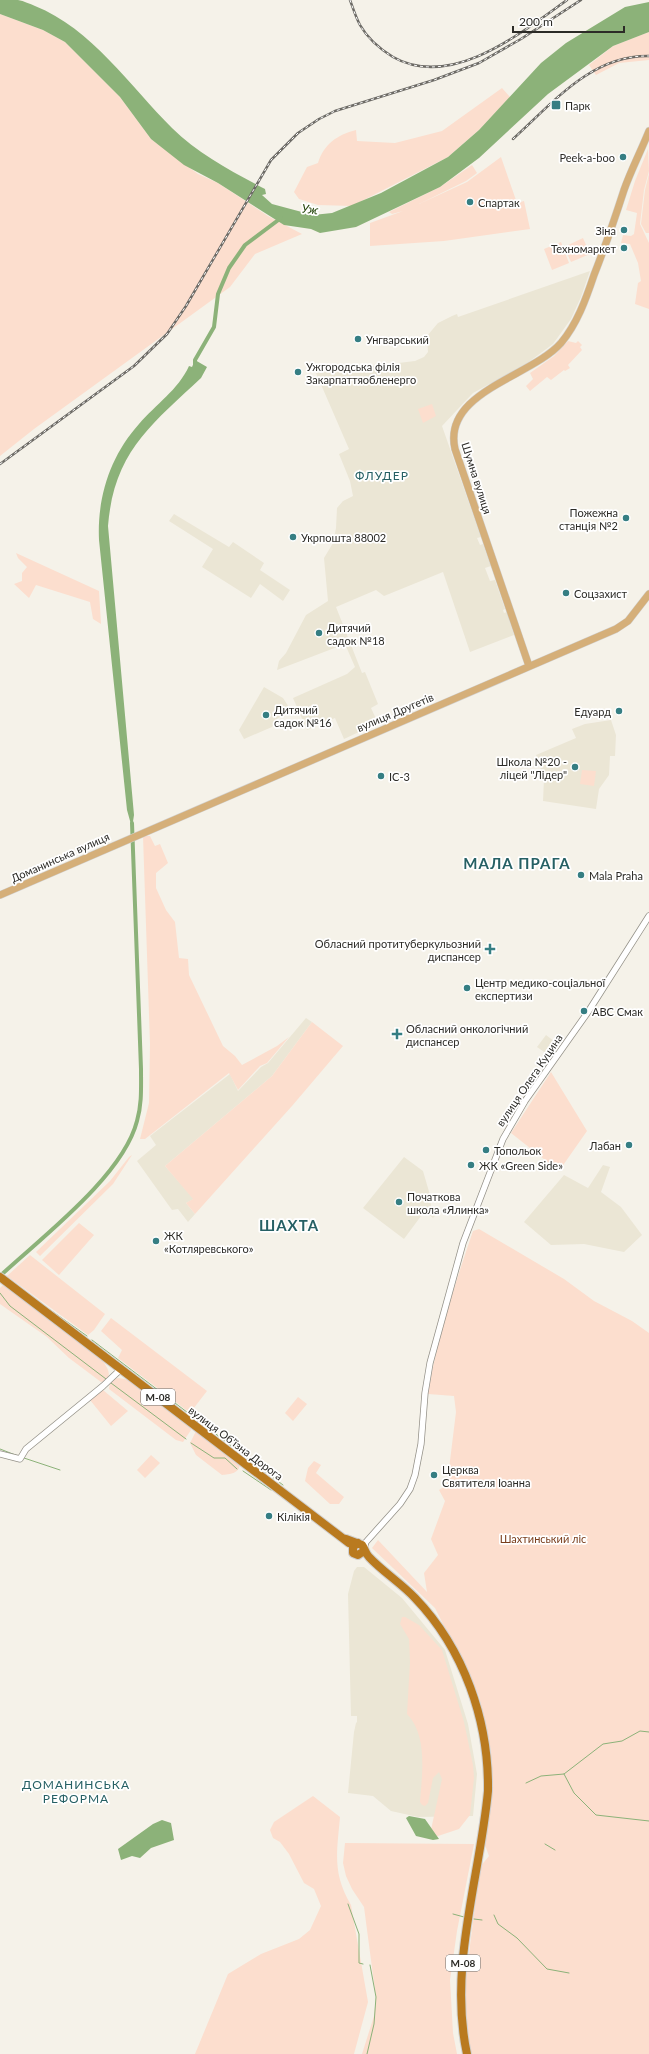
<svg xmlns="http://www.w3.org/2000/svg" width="649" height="2054" font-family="Lato,sans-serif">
<rect width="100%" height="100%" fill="#f5f2e9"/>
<!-- built -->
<path fill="#ebe6d5" d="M 590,271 L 581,297 L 571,319 L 553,344 L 526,364 L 473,393 L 442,426 L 481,537 L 477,538 L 480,545 L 483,544 L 491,566 L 485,568 L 490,581 L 495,580 L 505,609 L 503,610 L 504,613 L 507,612 L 514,635 L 470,652 L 443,572 L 384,596 L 376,590 L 336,607 L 362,673 L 365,672 L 378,704 L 371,708 L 378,723 L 344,739 L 335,718 L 307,730 L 293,698 L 347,674 L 355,667 L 345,644 L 277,670 L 279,661 L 286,653 L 306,615 L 328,601 L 324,558 L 333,543 L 336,528 L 337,508 L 343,501 L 353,496 L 350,481 L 339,454 L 349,449 L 316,373 L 415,361 L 424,357 L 428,352 L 427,336 L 438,323 L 452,316 L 457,314 L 458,317 Z
M 174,514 L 229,547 L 233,542 L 264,563 L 260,570 L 290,590 L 283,601 L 260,584 L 251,598 L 202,567 L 213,549 L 169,521 Z
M 264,687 L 283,698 L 292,712 L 278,718 L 272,727 L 244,739 L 239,730 Z
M 611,720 L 616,735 L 615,756 L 610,756 L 609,775 L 599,789 L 596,809 L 543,801 L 544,779 L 536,755 L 576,738 L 572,729 L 585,724 Z
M 306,1018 L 312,1022 L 272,1076 L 165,1166 L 194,1199 L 186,1203 L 195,1214 L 188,1222 L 178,1209 L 172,1210 L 137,1161 L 156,1145 L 150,1136 L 230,1074 L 238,1091 L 261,1067 L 268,1063 Z
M 546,1035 L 559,1045 L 550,1056 L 537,1047 Z
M 404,1157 L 423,1171 L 430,1195 L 431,1208 L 430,1211 L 435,1216 L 433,1218 L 426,1212 L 421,1216 L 404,1239 L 363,1208 Z
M 603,1165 L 610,1167 L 601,1192 L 621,1207 L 642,1235 L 624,1252 L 584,1244 L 551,1245 L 524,1222 L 564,1175 L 588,1188 Z
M 357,1567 L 364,1567 L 402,1598 L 445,1650 L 468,1724 L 477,1774 L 473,1816 L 418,1817 L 391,1811 L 373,1796 L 348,1793 L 354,1732 L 356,1723 L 357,1722 L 357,1716 L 351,1716 L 348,1594 L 354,1571 Z"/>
<!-- green -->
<path fill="#fcdece" d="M 0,14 L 43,30 L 65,42 L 120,97 L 151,139 L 198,174 L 218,183 L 268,216 L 302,234 L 255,254 L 230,287 L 34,429 L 0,456 Z
M 649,32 L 649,60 L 619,63 L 596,75 L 589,65 L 613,46 Z
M 502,88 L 510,97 L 479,130 L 448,157 L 352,206 L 318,205 L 299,199 L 294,192 L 307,167 L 318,163 C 324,144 337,135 356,130 L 357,141 L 395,143 L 442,131 Z
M 648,149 L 649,171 L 644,190 L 640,224 L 649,243 L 649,309 L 635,304 L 638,283 L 641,281 L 638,263 L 630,244 L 621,243 L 623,235 L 631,236 L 634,234 L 637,213 L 626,210 L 635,181 Z
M 501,157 L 517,203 L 524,201 L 530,229 L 444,241 L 370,246 L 370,223 L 403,211 L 392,214 L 389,212 L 440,187 L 472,165 L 477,173 L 466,181 L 419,204 L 467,182 Z
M 649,174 L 649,233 L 646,233 L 641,224 L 645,190 Z
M 583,238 L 590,254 L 571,262 L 564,247 Z
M 561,242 L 569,263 L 552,270 L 544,249 Z
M 568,341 L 576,343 L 578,341 L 582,345 L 580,347 L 582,350 L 568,365 L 570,368 L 565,371 L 564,370 L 551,380 L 547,377 L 530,391 L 526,386 L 533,379 L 530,373 L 554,356 Z
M 432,404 L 436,416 L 423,423 L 418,409 Z
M 16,553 L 99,591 L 101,624 L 93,619 L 90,602 L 36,585 L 29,598 L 14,584 L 22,581 L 22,573 L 27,567 L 18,558 Z
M 582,770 L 596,771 L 594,786 L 580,784 Z
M 143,836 L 150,836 L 155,846 L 160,844 L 168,863 L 156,873 L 156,888 L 166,910 L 175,922 L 179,958 L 188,959 L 189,975 L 223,1046 L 235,1056 L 242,1065 L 277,1046 L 289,1037 L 267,1063 L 260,1066 L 238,1090 L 229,1073 L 145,1139 L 140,1139 L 149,1103 L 150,1044 Z
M 312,1022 L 343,1046 L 292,1106 L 195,1214 L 186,1203 L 193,1199 L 165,1166 L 272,1076 Z
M 551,1072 L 587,1131 L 559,1171 L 511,1133 Z
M 132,1155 L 113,1184 L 40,1256 L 36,1252 L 110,1181 L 129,1157 Z
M 79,1223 L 94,1235 L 59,1275 L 42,1260 Z
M 479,1229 L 564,1279 L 594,1301 L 632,1321 L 649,1333 L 649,2054 L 470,2054 L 465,2025 L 466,1977 L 480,1867 L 489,1856 L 485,1845 L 492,1792 L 491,1751 L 479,1696 L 435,1608 L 372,1548 L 378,1540 L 427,1592 L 424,1573 L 438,1555 L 431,1539 L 445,1501 L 439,1490 L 447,1485 L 456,1412 L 454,1396 L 428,1394 C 437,1338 455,1284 473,1231 Z
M 30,1255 L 105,1314 L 94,1330 L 88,1335 L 7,1276 Z
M 3,1285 L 103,1361 C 107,1368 112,1373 106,1381 L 101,1382 L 69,1358 L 47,1337 L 0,1304 L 0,1288 Z
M 111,1318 L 207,1391 L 190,1413 L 118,1358 L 122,1350 L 101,1331 Z
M 117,1378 L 125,1379 L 133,1383 L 190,1427 L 191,1430 L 183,1442 L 176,1440 L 109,1389 L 110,1382 Z
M 103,1390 L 128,1411 L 111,1426 L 90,1400 Z
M 298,1397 L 307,1404 L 293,1421 L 285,1413 Z
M 196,1431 L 240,1464 C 239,1474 230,1474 222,1475 L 196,1455 L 190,1443 Z
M 151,1455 L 160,1463 L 145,1478 L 137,1470 Z
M 314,1461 L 321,1465 L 316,1473 L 344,1497 L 339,1504 L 330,1504 L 305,1481 L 308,1468 Z
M 402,1617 L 405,1617 L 419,1625 L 442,1650 L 464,1722 L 473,1765 L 474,1778 L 470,1815 L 459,1829 L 429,1839 L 442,1779 L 439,1772 L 433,1778 L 428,1803 L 425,1806 L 422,1805 L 420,1802 C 422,1774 428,1736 407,1714 L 410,1662 L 409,1639 L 400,1624 Z
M 313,1796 L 340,1817 C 337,1852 332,1873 351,1905 L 368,2002 L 354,2054 L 195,2054 L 228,1974 L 261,1954 L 299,1939 L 310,1930 L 321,1906 L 314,1889 L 304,1883 L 289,1854 L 280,1842 L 273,1838 L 270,1830 L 274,1822 Z
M 345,1843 L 474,1844 L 457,1931 L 450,1980 L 453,2033 L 457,2054 L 362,2054 L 374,2016 L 376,1998 L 364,1907 L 352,1889 L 346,1876 L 343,1863 Z"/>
<!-- water -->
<path fill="#8cb279" d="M 0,0 C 6,0 12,0 18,0 C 24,1 30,4 35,6 C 91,28 131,87 172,128 C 198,154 233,172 265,189 L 266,194 L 262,195 L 272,204 L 313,215 L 332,213 L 381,193 L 448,157 L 479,130 L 541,63 L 566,43 L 625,7 L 649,2 L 649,32 L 613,46 L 548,94 L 479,158 L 440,187 L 356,227 L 320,233 L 311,229 L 284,225 L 218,183 L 184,165 L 151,139 L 120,97 L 65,42 L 43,30 L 0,14 Z
M 195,360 L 207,367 L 201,378 C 151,425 114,452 108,526 L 134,815 L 132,828 L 127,810 L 99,540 C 97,498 110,456 139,424 C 156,404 178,390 189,366 L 192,367 Z
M 409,1816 L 425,1819 L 439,1839 L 433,1840 L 416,1836 L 406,1818 Z
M 162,1820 L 171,1823 L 174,1840 L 151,1848 L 140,1858 L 132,1856 L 121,1860 L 118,1849 L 153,1824 Z"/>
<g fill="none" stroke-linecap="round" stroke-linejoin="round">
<!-- stream -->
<path stroke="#8cb279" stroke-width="1" d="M 0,1293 L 10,1306 L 106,1379
M 46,1307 L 87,1336
M 92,1340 L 283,1485
M 111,1383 L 186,1439
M 191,1443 L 214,1458 L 225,1458 L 237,1469
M 0,1449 L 18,1456
M 24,1458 L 60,1470
M 243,1471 L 271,1490
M 564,1774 L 574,1793 L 596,1815 L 649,1821
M 526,1783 L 541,1776 L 564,1774 L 603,1744 L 622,1741 L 640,1731 L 649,1732
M 545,1844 L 555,1850
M 348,1904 L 359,1934 L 359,1963 L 363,1964
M 453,1914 L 464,1917
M 494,1915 L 498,1924 L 517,1938 L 547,1969 L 569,1973
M 474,1919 L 482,1920
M 367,2054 L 374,2024 L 376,1997 L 370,1965"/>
<!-- canal -->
<path stroke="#8cb279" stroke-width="4" d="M 195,365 L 195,360 L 214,327 L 218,294 L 229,268 L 245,245 L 281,218
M 0,1276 C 42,1237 123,1176 137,1121 C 142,1104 141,1087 141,1069 L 132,823"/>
<!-- minor casing -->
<g stroke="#949188" stroke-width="7">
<path id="minor" d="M 0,1454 L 20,1459 L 26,1449 L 103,1386 L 121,1369
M 364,1548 L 366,1542 L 400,1504 L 410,1489 L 415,1475 L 421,1444 L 425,1393 L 430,1363 L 463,1243 L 503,1139 L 525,1101 L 588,1012 L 649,916"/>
</g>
<!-- major casing -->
<g stroke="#d1d0cf" stroke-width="8">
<path id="major" d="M 529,666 L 455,449 C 442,392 531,377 561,343 C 577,324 586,299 594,275 C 605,247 615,218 624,190 C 631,170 641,151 649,131
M 0,895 L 616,629 L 628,621 L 649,594"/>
</g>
<!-- highway casing -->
<g stroke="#d1d0cf" stroke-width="10">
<path id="highway" d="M 0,1277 L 349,1543
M 346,1539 L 362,1545 C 365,1549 365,1553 369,1557 C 383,1572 401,1583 415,1598 C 464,1649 489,1721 488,1791 C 480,1877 448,1967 467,2054
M 358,1543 L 353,1547 L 353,1553 L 358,1555 L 364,1551"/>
</g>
<!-- minor -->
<use href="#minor" stroke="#fff" stroke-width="5.5"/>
<!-- major -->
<use href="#major" stroke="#d5af79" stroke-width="7"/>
<!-- highway -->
<use href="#highway" stroke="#b97a1f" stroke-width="8"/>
<!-- rail casing -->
<g stroke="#6c6a65" stroke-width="2.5">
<path id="rail" d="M 350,0 C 353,8 356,18 360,25 C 368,39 380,49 393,57 C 451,90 521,33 567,0
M 513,139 C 553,103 591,55 649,56
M 0,464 L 134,366 L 167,334 L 186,306 L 271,160 L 298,133 L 319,119 L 335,111 L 434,80 L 479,63 L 521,39 L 581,0"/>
</g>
<!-- rail -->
<use href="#rail" stroke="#fff" stroke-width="1" stroke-dasharray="3" stroke-linecap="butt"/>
</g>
<!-- markers -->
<g fill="#357e83" stroke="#fff" stroke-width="1.5">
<rect x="551" y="100" width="10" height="10" rx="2"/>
<circle cx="623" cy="157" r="4"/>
<circle cx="470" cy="202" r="4"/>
<circle cx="624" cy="230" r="4"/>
<circle cx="624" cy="248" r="4"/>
<circle cx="358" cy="339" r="4"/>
<circle cx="298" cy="372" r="4"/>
<circle cx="626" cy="518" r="4"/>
<circle cx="293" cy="537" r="4"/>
<circle cx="566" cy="593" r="4"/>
<circle cx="319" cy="633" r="4"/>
<circle cx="619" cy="711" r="4"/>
<circle cx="266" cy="715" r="4"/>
<circle cx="575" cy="767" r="4"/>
<circle cx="381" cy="776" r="4"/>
<circle cx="581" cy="875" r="4"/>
<path d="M488 943h4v4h4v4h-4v4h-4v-4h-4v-4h4z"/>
<circle cx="467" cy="988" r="4"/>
<circle cx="584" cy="1011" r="4"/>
<path d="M395 1028h4v4h4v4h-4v4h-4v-4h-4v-4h4z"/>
<circle cx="629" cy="1145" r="4"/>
<circle cx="486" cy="1150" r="4"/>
<circle cx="471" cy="1165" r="4"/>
<circle cx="399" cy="1202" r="4"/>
<circle cx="156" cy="1241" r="4"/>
<circle cx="434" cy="1475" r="4"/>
<circle cx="269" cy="1516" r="4"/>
</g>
<g text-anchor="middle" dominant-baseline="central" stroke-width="3.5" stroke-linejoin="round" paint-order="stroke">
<!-- shield labels -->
<g fill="#fff" stroke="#6b6b68" stroke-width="1">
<rect x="141" y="1389" width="34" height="16" rx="3"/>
<rect x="446" y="1955" width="34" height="16" rx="3"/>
</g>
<g font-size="10" font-weight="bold" fill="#2c2b27">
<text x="158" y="1397">М-08</text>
<text x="463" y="1963">М-08</text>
</g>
<!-- poi labels -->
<g font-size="11" fill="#2c2b27" stroke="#fff" text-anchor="start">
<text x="565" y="105">Парк</text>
<text x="615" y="157" text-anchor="end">Peek-a-boo</text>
<text x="478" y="202">Спартак</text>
<text x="616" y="230" text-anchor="end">Зіна</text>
<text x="616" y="248" text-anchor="end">Техномаркет</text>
<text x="366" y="339">Унгварський</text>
<text x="306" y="366">Ужгородська філія<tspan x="306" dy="13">Закарпаттяобленерго</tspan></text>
<text x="618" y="512" text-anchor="end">Пожежна<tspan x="618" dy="13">станція №2</tspan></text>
<text x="301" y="537">Укрпошта 88002</text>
<text x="574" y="593">Соцзахист</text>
<text x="327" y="627">Дитячий<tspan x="327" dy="13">садок №18</tspan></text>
<text x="274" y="709">Дитячий<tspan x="274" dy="13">садок №16</tspan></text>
<text x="611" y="711" text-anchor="end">Едуард</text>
<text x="567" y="761" text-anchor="end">Школа №20 -<tspan x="567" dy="13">ліцей "Лідер"</tspan></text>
<text x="389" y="776">ІС-3</text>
<text x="589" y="875">Mala Praha</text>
<text x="481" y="943" text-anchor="end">Обласний протитуберкульозний<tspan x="481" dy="13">диспансер</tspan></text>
<text x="475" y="982">Центр медико-соціальної<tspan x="475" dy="13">експертизи</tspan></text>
<text x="592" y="1011">ABC Смак</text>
<text x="406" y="1028">Обласний онкологічний<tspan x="406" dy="13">диспансер</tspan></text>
<text x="621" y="1145" text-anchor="end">Лабан</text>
<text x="494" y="1150">Топольок</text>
<text x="479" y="1165">ЖК «Green Side»</text>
<text x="407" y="1196">Початкова<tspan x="407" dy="13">школа «Ялинка»</tspan></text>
<text x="164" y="1235">ЖК<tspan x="164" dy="13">«Котляревського»</tspan></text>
<text x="442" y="1469">Церква<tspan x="442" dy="13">Святителя Іоанна</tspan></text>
<text x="277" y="1516">Кілікія</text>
</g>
<!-- street labels -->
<g font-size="11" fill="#2c2b27" stroke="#fff">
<text transform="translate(477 478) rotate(72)">Шумна вулиця</text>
<text transform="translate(395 712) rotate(-23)">вулиця Другетів</text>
<text transform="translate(60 857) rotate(-24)">Доманинська вулиця</text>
<text transform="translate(529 1080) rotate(-56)">вулиця Олега Куцина</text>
<text transform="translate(236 1443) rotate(37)">вулиця Обʼїзна Дорога</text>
</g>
<!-- park labels -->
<g font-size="11" fill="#793d1b" stroke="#fff">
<text x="543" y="1538">Шахтинський ліс</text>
</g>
<!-- water labels -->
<g font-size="12" font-style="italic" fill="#1f4205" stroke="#fff">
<text transform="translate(310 209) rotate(7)">Уж</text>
</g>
<!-- neighbourhood labels -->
<g font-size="12" letter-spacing="1" fill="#266064" stroke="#fff">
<text x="382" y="475">ФЛУДЕР</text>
<text x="76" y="1784">ДОМАНИНСЬКА<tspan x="76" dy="14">РЕФОРМА</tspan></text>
</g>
<!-- district labels -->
<g font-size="15" font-weight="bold" letter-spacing="1" fill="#266064" stroke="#fff">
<text x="517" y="863">МАЛА ПРАГА</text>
<text x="289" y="1225">ШАХТА</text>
</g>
</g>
<!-- scale -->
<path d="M513 26v6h111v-6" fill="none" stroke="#2c2b27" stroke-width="2"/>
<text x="519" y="26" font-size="12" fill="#2c2b27" stroke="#ffffff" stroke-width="3" paint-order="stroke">200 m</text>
</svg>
